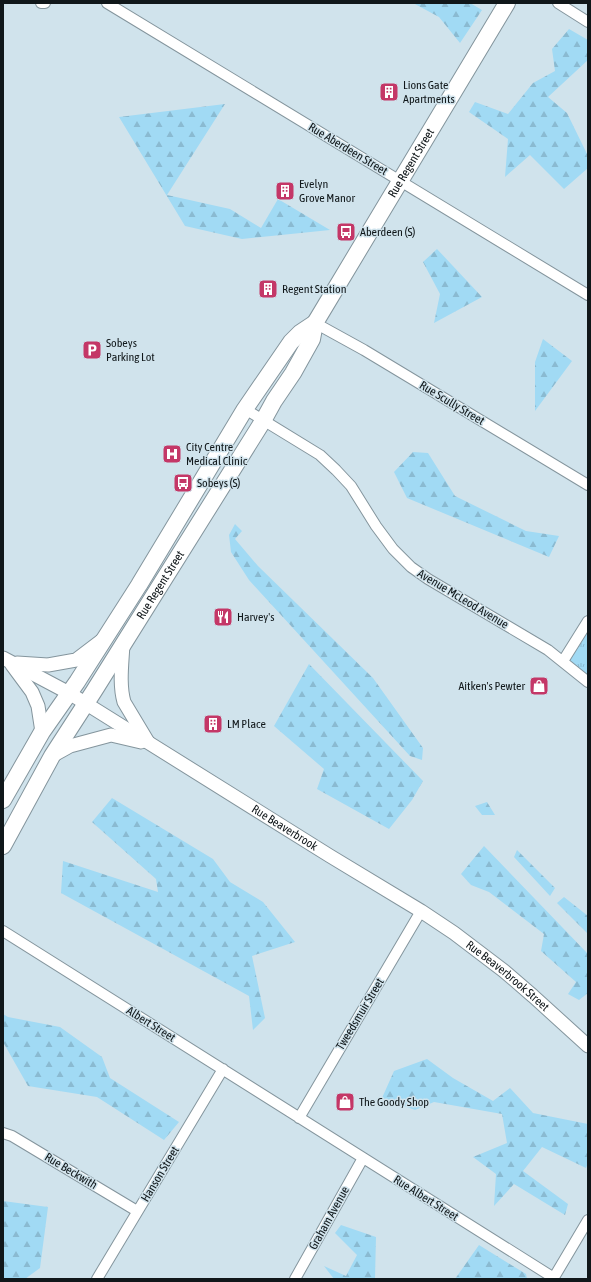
<svg xmlns="http://www.w3.org/2000/svg" width="591" height="1282" font-family="'Asap Condensed',sans-serif">
<defs>
<pattern id="forest-firs" width="22" height="20" patternUnits="userSpaceOnUse"><rect width="22" height="20" fill="#a1daf4"/><path d="M5 1l3.5 6h-7zM16 11l3.5 6h-7z" fill="#8abad1"/></pattern>
<pattern id="park-tufts" width="24" height="20" patternUnits="userSpaceOnUse"><rect width="24" height="20" fill="#a1daf4"/><path d="M3 7l-1-3M5 7V3M7 7l1-3M15 17l-1-3M17 17v-4M19 17l1-3" fill="none" stroke="#8abad1"/></pattern>
</defs>
<rect width="100%" height="100%" fill="#d0e3ec"/>
<!-- forest -->
<path fill="url(#forest-firs)" d="M 413,3 L 470,3 L 482,10 L 460,43 L 439,17 Z
M 569,29 L 588,40 L 588,60 L 548,97 L 567,113 L 588,156 L 588,168 L 564,189 L 530,155 L 505,177 L 508,139 L 469,112 L 475,102 L 508,114 L 533,83 L 555,71 L 552,49 Z
M 225,104 L 167,195 L 230,209 L 261,228 L 278,199 L 330,230 L 242,239 L 185,226 L 119,117 Z
M 437,249 L 482,297 L 434,323 L 440,294 L 423,262 Z
M 543,339 L 572,361 L 535,411 L 535,362 Z
M 413,452 L 428,453 L 455,496 L 526,531 L 559,536 L 549,557 L 407,498 L 394,472 Z
M 235,524 L 242,531 L 235,539 L 258,566 L 373,678 L 423,748 L 422,760 L 410,756 L 249,580 L 231,552 L 229,535 Z
M 309,664 L 423,781 L 412,800 L 389,829 L 317,789 L 324,769 L 274,726 Z
M 112,798 L 213,859 L 230,882 L 263,902 L 295,942 L 252,956 L 265,1018 L 253,1030 L 249,996 L 61,893 L 63,861 L 158,892 L 156,879 L 92,822 Z
M 487,802 L 495,815 L 482,815 L 475,806 Z
M 484,846 L 588,954 L 588,993 L 579,1000 L 568,994 L 576,982 L 541,951 L 544,934 L 489,892 L 471,885 L 461,874 Z
M 517,850 L 555,888 L 550,896 L 514,857 Z
M 564,897 L 588,916 L 588,934 L 557,903 Z
M 3,1014 L 8,1017 L 60,1027 L 102,1057 L 110,1078 L 179,1122 L 164,1140 L 97,1097 L 28,1086 L 3,1042 Z
M 427,1059 L 453,1078 L 493,1101 L 510,1088 L 533,1113 L 588,1124 L 588,1163 L 586,1168 L 542,1147 L 523,1171 L 568,1204 L 565,1215 L 514,1184 L 494,1206 L 496,1174 L 473,1157 L 507,1143 L 502,1114 L 434,1102 L 415,1110 L 382,1098 L 394,1071 Z
M 3,1201 L 48,1207 L 40,1268 L 25,1279 L 3,1279 Z
M 341,1225 L 376,1237 L 375,1279 L 334,1279 L 324,1266 L 346,1276 L 357,1255 L 335,1233 Z
M 479,1245 L 526,1274 L 527,1279 L 455,1279 Z"/>
<!-- park -->
<path fill="url(#park-tufts)" d="M 588,621 L 588,682 L 563,661 Z"/>
<g fill="none" stroke-linecap="round" stroke-linejoin="round">
<!-- minor casing -->
<g stroke="#84959d" stroke-width="12">
<path id="minor" d="M 41,3 L 45,3
M 107,3 L 588,295
M 558,3 L 588,22
M 315,323 L 364,350 L 588,485
M 245,409 L 320,455 L 336,470 L 351,486 L 376,526 L 393,549 L 411,567 L 428,579 L 548,650 L 588,682
M 563,661 L 588,621
M 3,931 L 554,1278
M 299,1118 L 421,911
M 3,1133 L 12,1136 L 137,1211
M 97,1279 L 223,1069
M 295,1279 L 363,1158
M 553,1279 L 588,1220"/>
</g>
<!-- tertiary casing -->
<g stroke="#84959d" stroke-width="15">
<g id="tertiary">
<path d="M 123,644 C 122,664 119,684 124,702 L 148,742"/>
<path id="s1" d="M 3,658 L 69,693 L 330,856 L 421,911 L 454,933 L 504,971 L 533,996 L 588,1046"/>
<path d="M 17,663 L 48,665 L 76,660 L 101,641"/>
<path d="M 12,665 L 32,692 L 38,706 L 42,732"/>
<path d="M 52,756 L 70,746 L 111,735 L 141,742"/>
</g>
</g>
<!-- primary casing -->
<g stroke="#84959d" stroke-width="18">
<g id="primary">
<path d="M 3,800 L 42,732 L 77,682 L 139,585 L 245,409 L 291,342 L 300,333 L 315,323"/>
<path id="s2" d="M 3,846 L 52,756 L 94,691 L 263,421 L 274,401 L 293,373 L 312,339 L 315,323 L 507,3"/>
</g>
</g>
<!-- minor -->
<use href="#minor" stroke="#fff" stroke-width="10"/>
<!-- tertiary -->
<use href="#tertiary" stroke="#fff" stroke-width="13"/>
<!-- primary -->
<use href="#primary" stroke="#fff" stroke-width="16"/>
</g>
<!-- icons -->
<defs>
<g id="building-square" transform="scale(1)"><rect x="-9" y="-9" width="18" height="18" rx="4" fill="#c43767" stroke="#d0e3ec"/><path d="M-4-6H4V6H1V3H-1V6H-4ZM-2.5-4.3h1.7v1.8h-1.7ZM.8-4.3h1.7v1.8H.8ZM-2.5-1h1.7V.8h-1.7ZM.8-1h1.7V.8H.8Z" fill="#fff"/></g>
<g id="bus-square" transform="scale(1)"><rect x="-9" y="-9" width="18" height="18" rx="4" fill="#c43767" stroke="#d0e3ec"/><path d="M-5-6H5V4H4V6H2V4H-2V6H-4V4H-5ZM-3.5-4V0h7V-4ZM-3.5 1.2v1.5H-2V1.2ZM2 1.2v1.5H3.5V1.2Z" fill="#fff"/></g>
<g id="parking-square" transform="scale(1)"><rect x="-9" y="-9" width="18" height="18" rx="4" fill="#c43767" stroke="#d0e3ec"/><path d="M-3.5-5.5H1a3.5 3.5 0 0 1 0 7H-1V5.5H-3.5ZM-1-3.4V-.6H.8a1.4 1.4 0 0 0 0-2.8Z" fill="#fff"/></g>
<g id="hospital-square" transform="scale(1)"><rect x="-9" y="-9" width="18" height="18" rx="4" fill="#c43767" stroke="#d0e3ec"/><path d="M-5-5h3v3.5h4V-5h3V5h-3V1.5h-4V5h-3Z" fill="#fff"/></g>
<g id="restaurant-square" transform="scale(1)"><rect x="-9" y="-9" width="18" height="18" rx="4" fill="#c43767" stroke="#d0e3ec"/><path d="M-5-6h1v4h1v-4h1v4h1v-4h1v5L-1.5 .5V6h-2V.5L-5-1ZM5-6V6H3V1.5H1.5Q1.5-4 5-6Z" fill="#fff"/></g>
<g id="shop-square" transform="scale(1)"><rect x="-9" y="-9" width="18" height="18" rx="4" fill="#c43767" stroke="#d0e3ec"/><path d="M-5-2.5h2.3a2.7 3.5 0 0 1 5.4 0H5L5.5 6h-11ZM-1.5-2.5h3a1.5 2.3 0 0 0-3 0Z" fill="#fff"/></g>
</defs>
<g fill-rule="evenodd">
<use href="#building-square" x="389" y="92"/>
<use href="#building-square" x="285" y="191"/>
<use href="#bus-square" x="346" y="232"/>
<use href="#building-square" x="268" y="289"/>
<use href="#parking-square" x="92" y="350"/>
<use href="#hospital-square" x="172" y="454"/>
<use href="#bus-square" x="183" y="483"/>
<use href="#restaurant-square" x="223" y="617"/>
<use href="#shop-square" x="539" y="686"/>
<use href="#building-square" x="213" y="724"/>
<use href="#shop-square" x="345" y="1102"/>
</g>
<g text-anchor="middle" dominant-baseline="central" stroke-width="3" stroke-linejoin="round" paint-order="stroke">
<!-- poi labels -->
<g font-size="12" fill="#10171a" stroke="#d0e3ec" text-anchor="start">
<text x="403" y="85">Lions Gate<tspan x="403" dy="14">Apartments</tspan></text>
<text x="299" y="184">Evelyn<tspan x="299" dy="14">Grove Manor</tspan></text>
<text x="360" y="232">Aberdeen (S)</text>
<text x="282" y="289">Regent Station</text>
<text x="106" y="343">Sobeys<tspan x="106" dy="14">Parking Lot</tspan></text>
<text x="186" y="447">City Centre<tspan x="186" dy="14">Medical Clinic</tspan></text>
<text x="197" y="483">Sobeys (S)</text>
<text x="237" y="617">Harvey's</text>
<text x="525" y="686" text-anchor="end">Aitken's Pewter</text>
<text x="227" y="724">LM Place</text>
<text x="359" y="1102">The Goody Shop</text>
</g>
<!-- street labels -->
<g font-size="12" fill="#10171a" stroke="#d0e3ec">
<text transform="translate(348 149) rotate(31)">Rue Aberdeen Street</text>
<text stroke="none"><textPath href="#s2" startOffset="797">Rue Regent Street</textPath></text>
<text transform="translate(452 403) rotate(31)">Rue Scully Street</text>
<text stroke="none"><textPath href="#s2" startOffset="305">Rue Regent Street</textPath></text>
<text transform="translate(463 599) rotate(31)">Avenue McLeod Avenue</text>
<text stroke="none"><textPath href="#s1" startOffset="329">Rue Beaverbrook</textPath></text>
<text stroke="none"><textPath href="#s1" startOffset="597">Rue Beaverbrook Street</textPath></text>
<text transform="translate(360 1014) rotate(-59)">Tweedsmuir Street</text>
<text transform="translate(151 1024) rotate(32)">Albert Street</text>
<text transform="translate(71 1171) rotate(31)">Rue Beckwith</text>
<text transform="translate(160 1174) rotate(-59)">Hanson Street</text>
<text transform="translate(426 1198) rotate(32)">Rue Albert Street</text>
<text transform="translate(329 1218) rotate(-61)">Graham Avenue</text>
</g>
</g>
<!-- border -->
<rect width="591" height="1282" fill="none" stroke="#10171a" stroke-width="8"/>
</svg>
